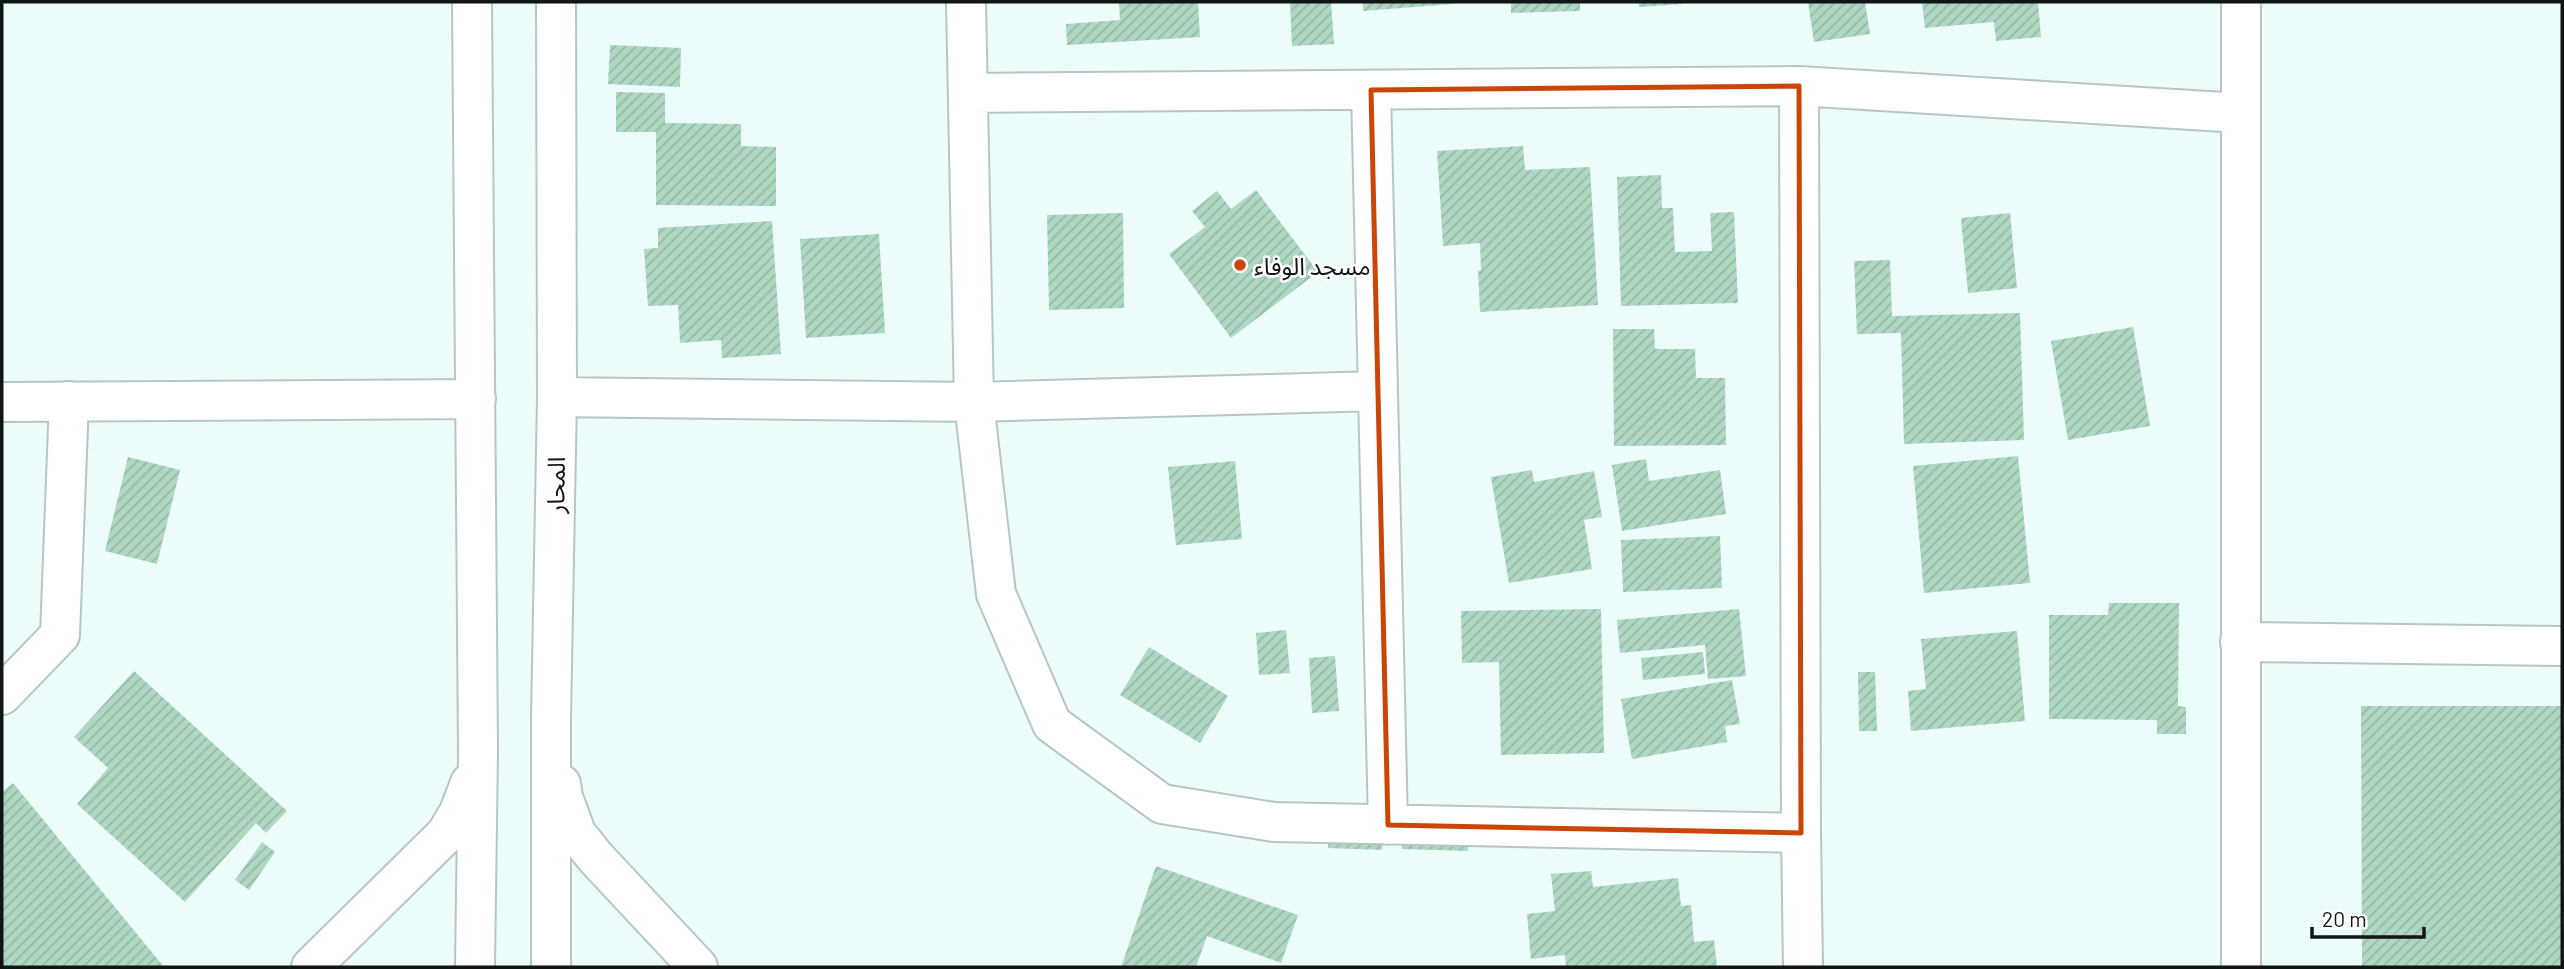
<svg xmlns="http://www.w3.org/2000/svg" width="2564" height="969" font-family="Barlow,'Noto Sans Arabic',sans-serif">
<defs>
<pattern id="building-hatch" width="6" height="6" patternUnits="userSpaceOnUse" patternTransform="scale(1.75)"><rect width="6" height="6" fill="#afd8c3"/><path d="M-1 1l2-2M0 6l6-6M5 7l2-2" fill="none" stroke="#96b8a7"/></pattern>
</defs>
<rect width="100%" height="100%" fill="#ecfcfb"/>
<!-- building -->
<path fill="url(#building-hatch)" d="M 1119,2 L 1198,2 L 1200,37 L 1067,45 L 1066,24 L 1120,20 Z
M 1290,2 L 1331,2 L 1334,44 L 1292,46 Z
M 1363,2 L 1452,2 L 1452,4 L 1363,11 Z
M 1511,2 L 1580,2 L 1580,11 L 1511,13 Z
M 1639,2 L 1682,2 L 1682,4 L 1639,7 Z
M 1808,2 L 1865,2 L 1870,34 L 1814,42 Z
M 1922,2 L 2038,2 L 2041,37 L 1996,41 L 1994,22 L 1925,28 Z
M 610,45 L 681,48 L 680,87 L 608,84 Z
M 616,92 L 665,93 L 665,123 L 741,124 L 741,146 L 776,147 L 776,206 L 656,205 L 656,132 L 616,132 Z
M 1523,146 L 1525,170 L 1590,167 L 1598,305 L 1480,312 L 1478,271 L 1481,270 L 1480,243 L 1443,246 L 1437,151 Z
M 1661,175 L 1662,208 L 1673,208 L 1675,252 L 1712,251 L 1710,213 L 1734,212 L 1738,303 L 1621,306 L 1617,177 Z
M 1256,190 L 1318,272 L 1231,338 L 1169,254 L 1205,227 L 1192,211 L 1217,191 L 1231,209 Z
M 1123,213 L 1124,308 L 1049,310 L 1047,215 Z
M 2010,213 L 2017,288 L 1968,293 L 1961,218 Z
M 772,221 L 781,354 L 722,358 L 721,340 L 680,343 L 678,305 L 648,306 L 644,249 L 658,248 L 658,228 Z
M 879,234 L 885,333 L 806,338 L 800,239 Z
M 1890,260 L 1892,316 L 2020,313 L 2024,440 L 1904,444 L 1901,333 L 1857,334 L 1854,261 Z
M 2133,327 L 2150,426 L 2068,440 L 2051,341 Z
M 1613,329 L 1654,329 L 1655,349 L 1695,349 L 1696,378 L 1725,378 L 1726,445 L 1614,446 Z
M 2018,456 L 2030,583 L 1924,593 L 1913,466 Z
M 128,457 L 180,470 L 157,564 L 105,551 Z
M 1646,459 L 1649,481 L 1720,470 L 1726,514 L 1622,531 L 1612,465 Z
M 1235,461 L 1242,539 L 1176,545 L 1168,467 Z
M 1532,470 L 1534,482 L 1594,471 L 1602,517 L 1584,520 L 1592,569 L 1509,583 L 1491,477 Z
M 1720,536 L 1722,588 L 1623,592 L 1621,540 Z
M 2109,603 L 2179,603 L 2178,706 L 2186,707 L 2186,734 L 2157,734 L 2157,720 L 2049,719 L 2049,615 L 2108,615 Z
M 1601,609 L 1604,753 L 1501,755 L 1499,662 L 1462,663 L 1461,611 Z
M 1739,609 L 1746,676 L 1708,679 L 1705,645 L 1620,653 L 1617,620 Z
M 1286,630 L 1290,673 L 1259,675 L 1256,633 Z
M 2017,631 L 2025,721 L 1911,731 L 1908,691 L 1926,689 L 1921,639 Z
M 1149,647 L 1228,696 L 1200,743 L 1120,695 Z
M 1703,652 L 1705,674 L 1643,680 L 1641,658 Z
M 1335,656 L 1339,711 L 1312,713 L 1309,658 Z
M 134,671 L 287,811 L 266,833 L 256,823 L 185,902 L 77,804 L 108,768 L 74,737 Z
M 1858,672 L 1875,672 L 1877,731 L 1859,731 Z
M 1732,680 L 1740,724 L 1725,726 L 1727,742 L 1632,759 L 1621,699 Z
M 2361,706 L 2562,706 L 2562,967 L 2362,967 Z
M 13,783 L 164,967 L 2,967 L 2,792 Z
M 1329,826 L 1383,828 L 1382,850 L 1328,848 Z
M 1402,827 L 1468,829 L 1468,851 L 1402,849 Z
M 262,842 L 275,852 L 249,890 L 235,880 Z
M 1156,866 L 1298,915 L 1281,963 L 1207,936 L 1196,967 L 1121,967 Z
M 1591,871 L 1593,887 L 1678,878 L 1681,906 L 1691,905 L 1694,942 L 1714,940 L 1717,967 L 1566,967 L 1565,955 L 1531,959 L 1527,914 L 1555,911 L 1551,874 Z"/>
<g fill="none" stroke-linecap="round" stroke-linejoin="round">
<!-- minor casing -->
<g stroke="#b7c6c5" stroke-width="42">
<path id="minor" d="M 472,2 L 478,751 L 475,967
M 966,2 L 974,402 L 996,594 L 1052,724 L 1162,804 L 1274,822 L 1801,833
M 1799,86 L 1801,833 L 1803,967
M 1371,90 L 1388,825
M 969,93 L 1799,86 L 2241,113
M 557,397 L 974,402 L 1378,391
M 2,402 L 476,399
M 2240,642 L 2562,646
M 2,695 L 60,635 L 69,401
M 561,784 L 563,797 L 576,833 L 596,858 L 698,967
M 311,967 L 446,834 L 459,812 L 470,783
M 551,967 L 551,719 L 557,397 L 556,2
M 2241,967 L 2241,2"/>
</g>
<!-- minor -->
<use href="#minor" stroke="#fff" stroke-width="38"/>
</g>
<!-- marked area -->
<path fill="none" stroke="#cb4506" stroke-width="5" stroke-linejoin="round" d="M 1799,86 L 1801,833 L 1388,825 L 1371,90 Z"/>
<!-- markers -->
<circle fill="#cb4506" stroke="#fff" stroke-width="2.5" cx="1240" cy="265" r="7"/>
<g text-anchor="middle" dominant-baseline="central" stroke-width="5" stroke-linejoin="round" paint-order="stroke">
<!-- poi labels -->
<g font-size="24" fill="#101515" stroke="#fff" text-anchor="start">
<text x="1254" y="265">مسجد الوفاء</text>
</g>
<!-- street labels -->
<g font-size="24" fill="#101515" stroke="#fff">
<text transform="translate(555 485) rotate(-89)">المحار</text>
</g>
</g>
<!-- border -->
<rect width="2564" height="969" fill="none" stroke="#101515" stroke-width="7"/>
<!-- scale -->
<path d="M2312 927v10h112v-10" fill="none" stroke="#101515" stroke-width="3.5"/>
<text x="2322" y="927" font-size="21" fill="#101515" stroke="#ffffff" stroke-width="5" paint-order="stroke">20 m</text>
</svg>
